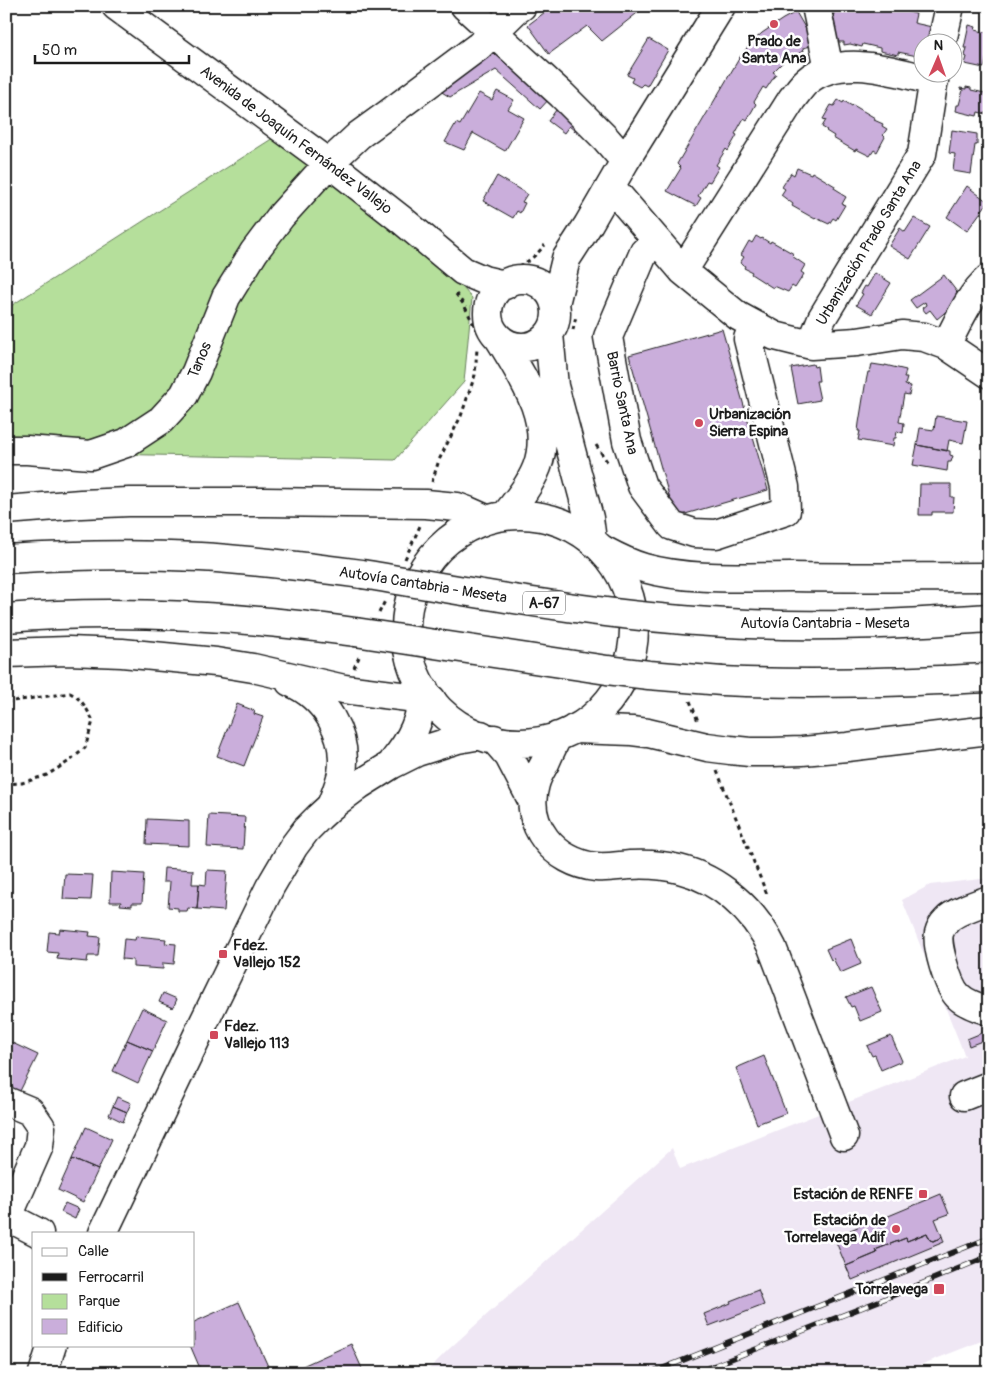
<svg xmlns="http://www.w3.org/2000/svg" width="995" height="1379" font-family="Pangolin,sans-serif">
<rect width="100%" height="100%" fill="#fff"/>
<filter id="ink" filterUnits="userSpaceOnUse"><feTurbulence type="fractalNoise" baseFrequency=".02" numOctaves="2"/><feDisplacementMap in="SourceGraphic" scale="10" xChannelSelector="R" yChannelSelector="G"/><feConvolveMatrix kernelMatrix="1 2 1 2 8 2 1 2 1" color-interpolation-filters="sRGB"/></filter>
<g filter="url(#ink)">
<!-- built -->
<path fill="#efe7f4" d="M 989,878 L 989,1338 L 900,1373 L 425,1373 L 449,1349 L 672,1148 L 680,1169 L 965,1056 L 902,900 L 930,885 Z"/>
<!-- green -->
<path fill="#b5df9b" stroke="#687e5c" d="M 284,131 L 403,221 L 472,298 L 464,382 L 395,460 L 6,452 L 6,309 Z"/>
<!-- building -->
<path fill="#caaedb" stroke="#1c1c1c" d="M 553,6 L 646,6 L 602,41 L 587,26 L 549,54 L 528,25 Z
M 834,6 L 886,6 L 916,14 L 914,23 L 932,27 L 929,42 L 922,42 L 922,57 L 898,52 L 898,55 L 880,51 L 880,48 L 863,44 L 862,47 L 850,44 L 844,45 L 844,42 L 833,42 Z
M 796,12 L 815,45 L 803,48 L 804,51 L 801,52 L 788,61 L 786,59 L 773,72 L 776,74 L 766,89 L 763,87 L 754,102 L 756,104 L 747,120 L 744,118 L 735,134 L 737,135 L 728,151 L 726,149 L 716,165 L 719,167 L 710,182 L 707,181 L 698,196 L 701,198 L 696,206 L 667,191 L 681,168 L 677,164 L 740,57 L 750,44 L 762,33 L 783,19 Z
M 969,25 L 976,27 L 975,30 L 989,33 L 989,47 L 984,68 L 965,64 L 967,57 L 965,56 L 967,48 L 964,48 Z
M 649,39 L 668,50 L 647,86 L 643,84 L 640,87 L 631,82 L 633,78 L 627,75 Z
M 497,50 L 550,98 L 540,109 L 496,70 L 450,97 L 440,91 Z
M 966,87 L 971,88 L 971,90 L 989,94 L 989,113 L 986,112 L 986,114 L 978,112 L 977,116 L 956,111 L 957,105 L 959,105 L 963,90 L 960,89 L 960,88 L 966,89 Z
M 497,91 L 514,100 L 508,109 L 524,118 L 505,151 L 473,133 L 464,150 L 445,142 L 456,123 L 460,125 L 479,93 L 492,100 Z
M 838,100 L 843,103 L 844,101 L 852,106 L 853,105 L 875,118 L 874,120 L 883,124 L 882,126 L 887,129 L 883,135 L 885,137 L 877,152 L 874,150 L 870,156 L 856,149 L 855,151 L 833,138 L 834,136 L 826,131 L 827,130 L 822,127 L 826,120 L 823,119 L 831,105 L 834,106 Z
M 559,106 L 584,129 L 580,135 L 569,126 L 564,133 L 548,121 Z
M 952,130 L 977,134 L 977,145 L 975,145 L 971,174 L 953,171 L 955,154 L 949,153 Z
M 797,168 L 811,174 L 812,172 L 835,186 L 834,188 L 842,193 L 841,194 L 846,197 L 842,204 L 845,205 L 836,220 L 833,218 L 829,224 L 816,218 L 815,219 L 792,206 L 793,204 L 781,195 L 785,189 L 782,187 L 791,173 L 794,175 Z
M 497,176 L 527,194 L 522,202 L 525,203 L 520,213 L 517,211 L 513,218 L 483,201 Z
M 967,186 L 988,202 L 967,231 L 947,217 Z
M 914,218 L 930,227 L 910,259 L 889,246 L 900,228 L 905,232 Z
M 756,236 L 761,239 L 762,238 L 770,243 L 771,241 L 794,254 L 792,256 L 805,265 L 801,272 L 804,274 L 795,288 L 792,286 L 788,292 L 774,286 L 773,288 L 751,274 L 752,272 L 744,268 L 745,266 L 740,263 L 744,257 L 741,255 L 749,241 L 752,243 Z
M 875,273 L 891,283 L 872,314 L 856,305 L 863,294 L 861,293 L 865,286 L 867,287 Z
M 944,275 L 957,292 L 956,293 L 954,305 L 937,319 L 930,310 L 926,313 L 922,308 L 926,305 L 925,302 L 916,308 L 910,300 Z
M 722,329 L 768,490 L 675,517 L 629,355 Z
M 813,364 L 814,367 L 817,366 L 819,381 L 816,381 L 820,400 L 798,404 L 791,368 Z
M 872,364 L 885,366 L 885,365 L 906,370 L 904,378 L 907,378 L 905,385 L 911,386 L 909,395 L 904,394 L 899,422 L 904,423 L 903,433 L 897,431 L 896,438 L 894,438 L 893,446 L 858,440 L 860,431 L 858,431 L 859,423 L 865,386 L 868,372 L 870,372 Z
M 936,416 L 967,421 L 963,443 L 949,440 L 947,451 L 917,445 L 920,428 L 934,430 Z
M 917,445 L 950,451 L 950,455 L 953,456 L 951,462 L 948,462 L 947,471 L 913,465 Z
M 920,484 L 951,484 L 951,497 L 954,497 L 953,512 L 932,512 L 932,515 L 919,515 Z
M 237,704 L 255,711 L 254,714 L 263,717 L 244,766 L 217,756 Z
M 209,815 L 245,817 L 243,849 L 207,847 Z
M 147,819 L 189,821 L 189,846 L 146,844 Z
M 164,868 L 193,870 L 192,884 L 199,884 L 197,909 L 188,908 L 187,911 L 178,911 L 178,908 L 168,907 L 170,882 L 163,882 Z
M 207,870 L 227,871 L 224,911 L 197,909 L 199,884 L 206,885 Z
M 111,872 L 144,874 L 142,903 L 132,903 L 132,906 L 120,905 L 121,902 L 110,902 Z
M 65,874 L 93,875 L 91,900 L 63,899 Z
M 60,929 L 90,932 L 89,936 L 100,937 L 98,956 L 88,956 L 87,962 L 57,959 L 58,953 L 47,952 L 49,932 L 59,933 Z
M 136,936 L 166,939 L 165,943 L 176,944 L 174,964 L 163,963 L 163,969 L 133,967 L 133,960 L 122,959 L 124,939 L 135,940 Z
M 851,939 L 861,964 L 840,973 L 833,958 L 831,960 L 826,949 Z
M 871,987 L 882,1012 L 860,1021 L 854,1006 L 851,1007 L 846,997 Z
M 163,993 L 177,999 L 173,1008 L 159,1002 Z
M 142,1008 L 167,1020 L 153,1051 L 127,1040 Z
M 984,1032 L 987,1039 L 969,1046 L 967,1039 Z
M 891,1036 L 902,1061 L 881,1070 L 875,1055 L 872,1056 L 867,1046 Z
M 6,1040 L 38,1055 L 19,1093 L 6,1087 Z
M 127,1040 L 153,1051 L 138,1083 L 113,1071 Z
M 764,1056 L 786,1113 L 757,1124 L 736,1068 Z
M 117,1097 L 131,1103 L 127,1112 L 113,1106 Z
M 113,1106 L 127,1112 L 123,1122 L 109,1115 Z
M 86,1127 L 112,1139 L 98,1170 L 72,1159 Z
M 72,1159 L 98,1170 L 83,1202 L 58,1190 Z
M 941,1194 L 949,1214 L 935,1219 L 942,1236 L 939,1239 L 933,1241 L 930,1240 L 927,1233 L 907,1241 L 906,1238 L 875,1250 L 877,1253 L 846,1266 L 834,1237 L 867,1223 L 867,1225 Z
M 65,1203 L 79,1209 L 75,1219 L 61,1212 Z
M 927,1233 L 930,1240 L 933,1241 L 939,1239 L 942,1236 L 944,1242 L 852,1280 L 846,1266 L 877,1253 L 875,1250 L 906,1238 L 907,1241 Z
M 758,1290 L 764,1305 L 709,1326 L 704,1314 L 731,1303 L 730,1301 Z
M 239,1302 L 271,1373 L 202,1373 L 190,1345 L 194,1345 L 194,1322 Z
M 351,1344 L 364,1373 L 287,1373 Z"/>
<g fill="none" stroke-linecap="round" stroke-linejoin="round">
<!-- minor casing -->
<g stroke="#1c1c1c" stroke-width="31">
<path id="minor" d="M 116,6 L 329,163 L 403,221 L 463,271 L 484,280 L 505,285
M 465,6 L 562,95 L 606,139 L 625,161
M 816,6 L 829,69
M 942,42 L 950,6
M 611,187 L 683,271 L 738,316 L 775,336 L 811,345 L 857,342 L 902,335 L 924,337 L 946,345 C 959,321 968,297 989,278
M 657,241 L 644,252 L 608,337 L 627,441 L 642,486 L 672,526 L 694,533 L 716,534 L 786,511 L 785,487 L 748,339 L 753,325
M 683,271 L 792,99 C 797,93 801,86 807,81 C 841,52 895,72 934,81
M488 313a34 34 0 1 1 68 0a34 34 0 1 1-68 0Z
M 555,304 L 566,259 L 588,225 L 625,161 L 721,6
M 549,334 L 554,386 L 589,518 L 592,540
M 499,338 C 522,376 554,421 537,467 C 530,485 517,501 505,516
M 811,345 L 822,318 L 922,154 L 935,72
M 946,345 L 989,374
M 6,450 L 27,450 L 91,455 L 126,443 L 161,420 L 184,395 L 196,372 L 226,297 L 254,252 L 281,216 L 329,163 L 359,135 L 388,114 L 479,46 L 515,11 L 522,6
M406 629a114 114 0 1 1 228 0a114 114 0 1 1-228 0Z
M 558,736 C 553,745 549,754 545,763 C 541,770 537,776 535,784 C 523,825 555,863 596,867 C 607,868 618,866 630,865 C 646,864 663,865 679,869 C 719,879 754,910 772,947 L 844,1136
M 494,739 L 509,756 L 532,800
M 393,762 C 412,739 421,720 424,689
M 989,900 C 978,904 954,912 947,920 C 944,923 940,929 939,933 C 936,946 948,986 958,996 C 965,1003 979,1008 989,1011
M 964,1096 L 989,1086
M 6,1101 L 30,1111 L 41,1127 L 39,1146 L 6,1221
M 8,1217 L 39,1233
M 103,1233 L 204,1022 L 270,887 L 294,846 L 306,830 L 319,817 L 331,806 L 359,785 L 391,765 L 417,752 L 458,739 L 481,735
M 43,1373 L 52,1345"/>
</g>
<!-- highway casing -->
<g stroke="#1c1c1c" stroke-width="31">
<path id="highway" d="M 6,510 L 81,504 L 129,502 L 264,502 L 426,504 L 457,507 L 468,511 L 486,519
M 603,550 C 616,557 630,564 644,568 C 691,581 743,577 791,577 C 857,578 923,577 989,577
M 6,559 C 71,555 135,554 200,557 C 254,560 308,567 362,574
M 6,618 C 123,609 239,616 355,632
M 728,623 C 815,628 902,624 989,618
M 6,653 L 68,651 L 122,653 L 216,662 L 253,668 L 344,689 L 432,700
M 722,681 C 811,685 900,682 989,678
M 290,682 C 325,697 348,734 342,773 C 340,784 335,795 331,806
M 574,729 L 632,731 L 648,733 L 707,747 L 730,750 L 750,752 L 772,752 L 802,751 L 847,747 L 989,730"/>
</g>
<!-- path -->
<path stroke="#1c1c1c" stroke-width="3" stroke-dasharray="4 4" stroke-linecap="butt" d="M 519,266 C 529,262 537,254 545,245
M 456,294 L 464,305 L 475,327 L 476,330
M 573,330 L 576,316
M 596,445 L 608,463
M 432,482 L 439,460 L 461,416 L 475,375 L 477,349
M 405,559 L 420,526
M 379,613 L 385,601
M 354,668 L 360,655
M 690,701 L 698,721
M 6,702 L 70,693 C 82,699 87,709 93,721 L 85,748 L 71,760 L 47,775 L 22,783 L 6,784
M 717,771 L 768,897"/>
<!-- minor -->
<use href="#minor" stroke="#fff" stroke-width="28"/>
<!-- highway -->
<use href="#highway" stroke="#fff" stroke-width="28"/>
<!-- rail casing -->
<g stroke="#1c1c1c" stroke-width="5.5">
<path id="rail" d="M 651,1373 L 989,1238
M 695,1373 L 894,1295 L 989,1256"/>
</g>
<!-- rail -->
<use href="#rail" stroke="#fff" stroke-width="4" stroke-dasharray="11" stroke-linecap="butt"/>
<!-- highway-bridge casing -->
<g stroke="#1c1c1c" stroke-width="31" stroke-linecap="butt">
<path id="highway-bridge" d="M 362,574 C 483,594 605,617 728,623
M 355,632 L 607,670 L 649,675 L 722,681"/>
</g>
<!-- highway-bridge -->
<use href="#highway-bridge" stroke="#fff" stroke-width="28"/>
</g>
</g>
<!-- markers -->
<g fill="#d1495b" stroke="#fff" stroke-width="2">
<circle cx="774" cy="24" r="5"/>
<circle cx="699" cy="423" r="5"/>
<rect x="218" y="949" width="10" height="10" rx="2.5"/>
<rect x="209" y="1030" width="10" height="10" rx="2.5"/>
<rect x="918" y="1189" width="10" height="10" rx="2.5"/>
<circle cx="896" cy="1229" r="5"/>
<rect x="933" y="1283" width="12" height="12" rx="2.5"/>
</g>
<g text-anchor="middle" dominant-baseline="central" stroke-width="5" stroke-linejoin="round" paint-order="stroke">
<!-- shield labels -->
<rect fill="#fff" stroke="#606060" stroke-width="1" x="523" y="591.5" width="42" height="23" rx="4"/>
<g font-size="14" font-weight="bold" fill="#1c1c1c">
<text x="544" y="603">A-67</text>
</g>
<!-- poi labels -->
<g font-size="15" font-weight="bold" fill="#1c1c1c" stroke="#fff" text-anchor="start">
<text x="774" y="41" text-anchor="middle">Prado de<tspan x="774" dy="17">Santa Ana</tspan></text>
<text x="709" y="414">Urbanización<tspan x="709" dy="17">Sierra Espina</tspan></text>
<text x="233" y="945">Fdez.<tspan x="233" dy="17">Vallejo 152</tspan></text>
<text x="224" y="1026">Fdez.<tspan x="224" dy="17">Vallejo 113</tspan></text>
<text x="913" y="1194" text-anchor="end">Estación de RENFE</text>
<text x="886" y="1220" text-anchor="end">Estación de<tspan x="886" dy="17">Torrelavega Adif</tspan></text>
<text x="928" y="1289" text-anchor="end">Torrelavega</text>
</g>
<!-- street labels -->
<g font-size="15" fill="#1c1c1c" stroke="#fff">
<text transform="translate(296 140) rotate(37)">Avenida de Joaquín Fernández Vallejo</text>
<text transform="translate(869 243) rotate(-59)">Urbanización Prado Santa Ana</text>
<text transform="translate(200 360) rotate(-67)">Tanos</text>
<text transform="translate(622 403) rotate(78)">Barrio Santa Ana</text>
<text transform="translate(423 585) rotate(9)">Autovía Cantabria - Meseta</text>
<text x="825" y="623">Autovía Cantabria - Meseta</text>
</g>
</g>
<!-- margin -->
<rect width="995" height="1379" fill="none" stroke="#fff" stroke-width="25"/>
<rect x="12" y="12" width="970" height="1354" fill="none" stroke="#1c1c1c" stroke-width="2" filter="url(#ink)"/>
<!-- legend -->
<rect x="32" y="1232" width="162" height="115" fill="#ffffff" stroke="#a4a4a4"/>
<rect x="42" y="1248" width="25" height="8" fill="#ffffff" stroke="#a4a4a4"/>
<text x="78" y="1256" font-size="15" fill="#1c1c1c">Calle</text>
<rect x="42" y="1273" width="25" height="8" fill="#1c1c1c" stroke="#a4a4a4"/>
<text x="78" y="1282" font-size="15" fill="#1c1c1c">Ferrocarril</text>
<rect x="42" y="1294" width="25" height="15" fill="#b5df9b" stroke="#a4a4a4"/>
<text x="78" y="1306" font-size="15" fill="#1c1c1c">Parque</text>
<rect x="42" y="1319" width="25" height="15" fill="#caaedb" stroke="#a4a4a4"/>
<text x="78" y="1332" font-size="15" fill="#1c1c1c">Edificio</text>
<!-- north arrow -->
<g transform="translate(938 58) rotate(2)"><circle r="24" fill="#ffffff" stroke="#a4a4a4"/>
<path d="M0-4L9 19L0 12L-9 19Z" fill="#d1495b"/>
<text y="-8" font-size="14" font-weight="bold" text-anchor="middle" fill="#1c1c1c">N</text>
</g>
<!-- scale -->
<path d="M35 55v8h154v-8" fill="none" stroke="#1c1c1c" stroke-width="2.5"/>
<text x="42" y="55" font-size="15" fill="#1c1c1c" stroke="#ffffff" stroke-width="4" paint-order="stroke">50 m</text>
</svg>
